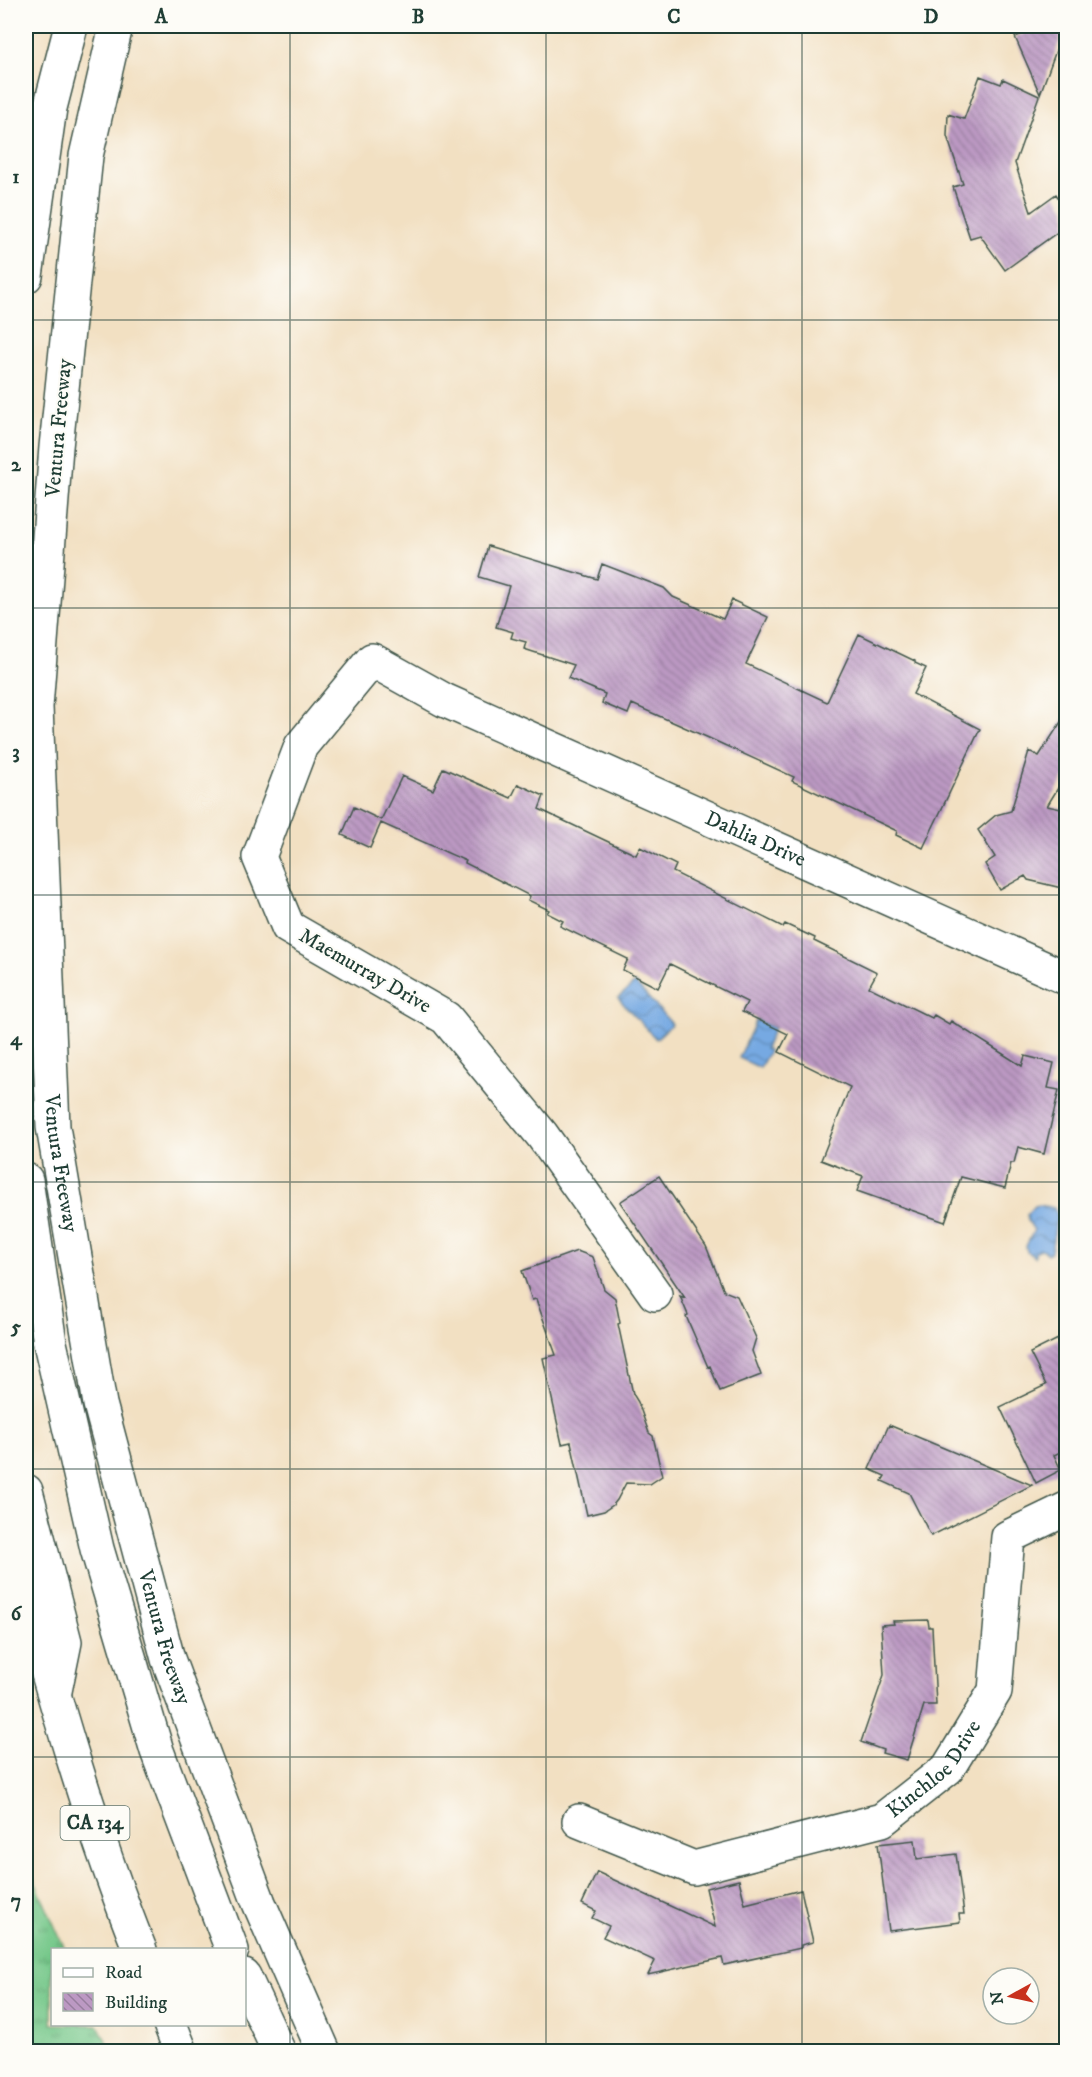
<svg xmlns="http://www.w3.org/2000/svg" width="1092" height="2077" font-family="'IM FELL DW Pica',serif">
<defs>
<pattern id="grass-tufts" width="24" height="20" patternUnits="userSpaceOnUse" patternTransform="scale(1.5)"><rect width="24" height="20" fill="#75c789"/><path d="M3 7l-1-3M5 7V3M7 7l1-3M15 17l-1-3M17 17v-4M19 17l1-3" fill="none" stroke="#5fa371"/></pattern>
<pattern id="water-waves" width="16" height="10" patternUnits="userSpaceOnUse" patternTransform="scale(1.5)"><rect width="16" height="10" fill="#76a9e2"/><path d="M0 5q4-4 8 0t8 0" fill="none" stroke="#608bb8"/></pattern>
<pattern id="building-back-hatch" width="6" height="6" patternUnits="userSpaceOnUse" patternTransform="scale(1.5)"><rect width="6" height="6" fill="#bc99c3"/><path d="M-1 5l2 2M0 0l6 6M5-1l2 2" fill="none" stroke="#987e9f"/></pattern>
</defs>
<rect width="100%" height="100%" fill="#fdfcf7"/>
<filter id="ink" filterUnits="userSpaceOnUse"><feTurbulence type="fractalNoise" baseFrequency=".0167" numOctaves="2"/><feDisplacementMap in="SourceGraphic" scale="12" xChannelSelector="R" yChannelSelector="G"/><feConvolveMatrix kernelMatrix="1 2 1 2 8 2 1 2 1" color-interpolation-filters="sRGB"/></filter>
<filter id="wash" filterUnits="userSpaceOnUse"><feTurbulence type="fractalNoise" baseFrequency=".008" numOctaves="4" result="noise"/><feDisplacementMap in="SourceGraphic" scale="24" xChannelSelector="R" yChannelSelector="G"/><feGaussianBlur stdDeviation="1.35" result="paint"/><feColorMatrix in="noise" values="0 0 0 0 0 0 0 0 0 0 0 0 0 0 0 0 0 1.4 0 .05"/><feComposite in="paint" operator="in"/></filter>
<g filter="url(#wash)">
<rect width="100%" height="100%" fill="#f2e0c2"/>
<!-- grass -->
<path fill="url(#grass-tufts)" stroke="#4a825e" stroke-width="1.5" d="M 26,1862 L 65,1949 L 52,1950 L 52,2024 L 98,2025 L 111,2051 L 26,2051 Z"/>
<!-- water -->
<path fill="url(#water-waves)" stroke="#4a738b" stroke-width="1.5" d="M 635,983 L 672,1024 L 656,1039 L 618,998 Z
M 756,1020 L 774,1028 L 765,1049 L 769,1051 L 760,1068 L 739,1058 Z
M 1039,1205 L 1054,1208 L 1057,1214 L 1051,1252 L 1047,1254 L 1044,1250 L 1039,1249 L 1035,1253 L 1035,1257 L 1027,1252 L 1026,1246 L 1034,1230 L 1028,1221 L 1027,1214 L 1034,1206 Z"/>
<g id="blocks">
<!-- building -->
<path fill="url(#building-back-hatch)" d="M 1042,26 L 1065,26 L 1040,94 L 1015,37 Z
M 980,76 L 1001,84 L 1003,79 L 1039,96 L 1015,163 L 1031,212 L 1056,194 L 1066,209 L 1066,226 L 1005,270 L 980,235 L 970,238 L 953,187 L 963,184 L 947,136 L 948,114 L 964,119 Z
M 488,546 L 597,579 L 602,564 L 664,588 L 673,597 L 723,619 L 732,600 L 768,617 L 746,664 L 827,702 L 859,634 L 915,661 L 915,663 L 926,668 L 913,694 L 980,729 L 923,848 L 896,835 L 897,831 L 792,781 L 794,777 L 711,739 L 632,704 L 628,714 L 602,703 L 605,694 L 568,678 L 574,665 L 524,649 L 526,642 L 511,638 L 513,632 L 496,627 L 509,586 L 479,577 Z
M 1066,714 L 1066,775 L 1047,806 L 1066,810 L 1066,889 L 1028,880 L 1025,876 L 1000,890 L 985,864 L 995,857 L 978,830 L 996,815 L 1011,811 L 1029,751 L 1039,756 Z
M 443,768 L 511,798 L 518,784 L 544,796 L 539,809 L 636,855 L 640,847 L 676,865 L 673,872 L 783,927 L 785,924 L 815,938 L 814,941 L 877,972 L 869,987 L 932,1018 L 934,1015 L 949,1024 L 951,1021 L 1022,1066 L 1025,1056 L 1054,1063 L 1048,1088 L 1059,1090 L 1044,1154 L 1018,1147 L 1014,1163 L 1011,1163 L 1005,1188 L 961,1177 L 945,1222 L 857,1191 L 863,1176 L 821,1160 L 850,1087 L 779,1052 L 788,1034 L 742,1012 L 747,1002 L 670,964 L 658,988 L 623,970 L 628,959 L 560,926 L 563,921 L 547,913 L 549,910 L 528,900 L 530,896 L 465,863 L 466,861 L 381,823 L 370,848 L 342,835 L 354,807 L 381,820 L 402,776 L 433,790 Z
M 659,1176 L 706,1246 L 724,1291 L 737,1296 L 756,1338 L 752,1351 L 761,1375 L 720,1391 L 710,1366 L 708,1367 L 686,1316 L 688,1315 L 680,1296 L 685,1298 L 620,1202 Z
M 577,1251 L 593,1257 L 604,1289 L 615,1298 L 620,1323 L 618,1324 L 633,1394 L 638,1402 L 649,1433 L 653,1436 L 662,1476 L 650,1484 L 626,1483 L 617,1500 L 613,1505 L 604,1511 L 587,1515 L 571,1442 L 562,1444 L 543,1358 L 556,1355 L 536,1299 L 532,1300 L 522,1271 Z
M 1066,1335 L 1066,1449 L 1054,1455 L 1061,1470 L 1036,1483 L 1000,1407 L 1046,1385 L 1030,1353 Z
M 889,1425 L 1032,1485 L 931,1536 L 909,1493 L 882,1481 L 885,1476 L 869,1469 Z
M 928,1620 L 929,1627 L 932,1627 L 936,1705 L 924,1705 L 907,1760 L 882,1753 L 883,1750 L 861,1742 L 884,1675 L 881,1625 L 894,1624 L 893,1621 Z
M 915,1840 L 917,1859 L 956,1854 L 964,1914 L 959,1914 L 960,1922 L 889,1931 L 878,1844 Z
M 597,1872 L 715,1927 L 706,1888 L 739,1880 L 745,1904 L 801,1890 L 813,1942 L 801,1945 L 801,1948 L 724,1965 L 722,1958 L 648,1975 L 655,1961 L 603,1937 L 609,1926 L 592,1918 L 596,1911 L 582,1904 Z"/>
</g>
</g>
<g filter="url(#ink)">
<use href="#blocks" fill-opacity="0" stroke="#3f5549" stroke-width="1.5"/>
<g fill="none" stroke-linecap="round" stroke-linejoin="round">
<!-- minor casing -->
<g stroke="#3f5549" stroke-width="36">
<g id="minor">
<path id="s1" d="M 655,1294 L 542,1135 L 446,1018 L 288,927 L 259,857 L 301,746 L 372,660 L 444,700 L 1066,978"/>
<path id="s2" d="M 579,1821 L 694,1868 L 882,1820 L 948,1768 L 995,1691 L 1008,1537 L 1066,1509"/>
</g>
</g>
<!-- motorway casing -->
<g stroke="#3f5549" stroke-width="36">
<g id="motorway">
<path id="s3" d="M 116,26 L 86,156 L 56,447 L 36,707 L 53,1127 L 100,1404 L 168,1659 L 259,1903 L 324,2052"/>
<path d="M 26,276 L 50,108 L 71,26"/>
<path d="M 26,1180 L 50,1343 L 97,1549 L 157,1751 L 232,1950"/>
<path d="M 26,1491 L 65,1642 L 55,1691"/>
<path d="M 26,1596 C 59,1715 94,1835 140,1950"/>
<path d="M 244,1976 L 279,2052"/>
<path d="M 170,2024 L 181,2052"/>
</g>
</g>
<!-- minor -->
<use href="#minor" stroke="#fff" stroke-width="33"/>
<!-- motorway -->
<use href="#motorway" stroke="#fff" stroke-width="33"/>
</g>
</g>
<!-- grid -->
<path fill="none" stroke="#1f3d34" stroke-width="1.5" stroke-opacity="0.55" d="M 290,26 L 290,2052M 546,26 L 546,2052M 802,26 L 802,2052M 26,320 L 1066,320M 26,608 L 1066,608M 26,895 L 1066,895M 26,1182 L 1066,1182M 26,1469 L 1066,1469M 26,1757 L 1066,1757"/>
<g text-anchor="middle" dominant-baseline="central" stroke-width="4.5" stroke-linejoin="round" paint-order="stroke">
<!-- shield labels -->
<rect fill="#fdfcf7" stroke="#62766e" stroke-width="1.5" x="60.5" y="1806" width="69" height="34" rx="4.5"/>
<g font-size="20" font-weight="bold" fill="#1f3d34">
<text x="95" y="1823">CA 134</text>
</g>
<!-- street labels -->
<g font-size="21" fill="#1f3d34" stroke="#fdfcf7">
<text transform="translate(59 428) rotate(-85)">Ventura Freeway</text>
<text stroke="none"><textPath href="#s1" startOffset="1258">Dahlia Drive</textPath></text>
<text transform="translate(365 971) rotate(30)">Maemurray Drive</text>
<text stroke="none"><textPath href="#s3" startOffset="1144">Ventura Freeway</textPath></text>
<text stroke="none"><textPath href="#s3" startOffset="1630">Ventura Freeway</textPath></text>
<text stroke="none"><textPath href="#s2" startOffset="392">Kinchloe Drive</textPath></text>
</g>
</g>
<!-- margin -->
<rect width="1092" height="2077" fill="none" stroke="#fdfcf7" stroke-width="66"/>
<!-- legend -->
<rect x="51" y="1948" width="195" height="78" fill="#fdfcf7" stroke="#a4b0a9" stroke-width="1.5"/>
<rect x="63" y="1968" width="30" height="9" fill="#ffffff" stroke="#a4b0a9" stroke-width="1.5"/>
<text x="105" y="1978" font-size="18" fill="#1f3d34">Road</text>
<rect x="63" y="1993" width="30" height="18" fill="url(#building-back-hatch)" stroke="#a4b0a9" stroke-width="1.5"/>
<text x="105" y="2008" font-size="18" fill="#1f3d34">Building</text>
<!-- north arrow -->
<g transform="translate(1011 1996) rotate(262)"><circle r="28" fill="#fdfcf7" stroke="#a4b0a9" stroke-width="1.5"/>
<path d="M0-4.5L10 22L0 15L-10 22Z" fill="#c8321e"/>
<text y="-9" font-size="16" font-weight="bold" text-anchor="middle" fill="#1f3d34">N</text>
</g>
<rect x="33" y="33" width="1026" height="2011" fill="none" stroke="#1f3d34" stroke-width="2"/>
<g font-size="20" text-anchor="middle" font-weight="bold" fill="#1f3d34">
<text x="161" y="23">A</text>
<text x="418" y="23">B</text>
<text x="674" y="23">C</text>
<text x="931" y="23">D</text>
<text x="16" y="183">1</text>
<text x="16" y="471">2</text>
<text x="16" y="758">3</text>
<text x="16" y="1045">4</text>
<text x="16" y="1333">5</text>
<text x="16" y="1620">6</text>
<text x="16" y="1907">7</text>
</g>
</svg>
